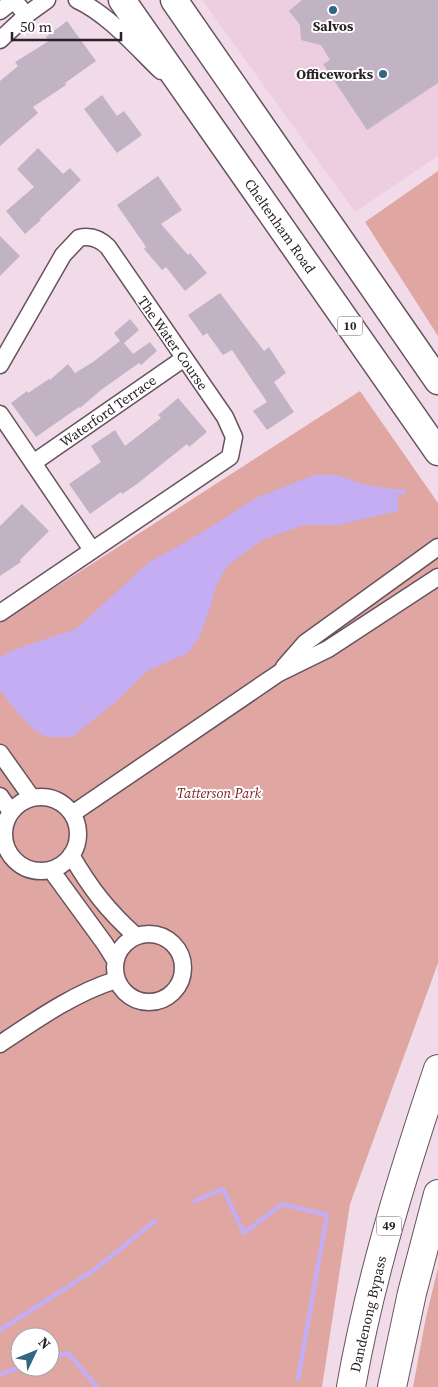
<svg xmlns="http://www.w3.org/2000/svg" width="438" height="1387" font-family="'Source Serif 4',serif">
<rect width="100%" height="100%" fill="#f2dbe8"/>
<!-- built -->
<path fill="#edcee0" d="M 202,0 L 438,0 L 438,156 L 355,212 Z"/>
<!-- green -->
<path fill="#e0a6a1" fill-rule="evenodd" d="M 438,171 L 438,336 L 365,222 Z
M 360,391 L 438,503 L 438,963 L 350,1204 L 322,1387 L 0,1387 L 0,623 ZM 20,1337 L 50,1337 L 50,1367 L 20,1367 Z
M 438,1268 L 438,1387 L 413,1387 L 426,1317 Z"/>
<!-- water -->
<path fill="#c4adf2" d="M 314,475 L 337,475 L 363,484 L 398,490 L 398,511 L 338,525 L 304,525 L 262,540 L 227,566 L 216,586 L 210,608 L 199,638 L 188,653 L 147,671 L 118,700 L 72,737 L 46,737 L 33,729 L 16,711 L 0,690 L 0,657 L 16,649 L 76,629 L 149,562 L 188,541 L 256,498 Z"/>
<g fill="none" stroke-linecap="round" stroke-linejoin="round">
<!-- stream -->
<path stroke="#c4adf2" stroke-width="4.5" d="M 393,491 L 404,492
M 195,1201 L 223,1189 L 244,1233 L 282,1204 L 327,1215 L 298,1379
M 0,1330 L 94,1270 L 155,1221
M 50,1358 L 68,1353 L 97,1387
M 0,1374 L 22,1367"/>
</g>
<!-- building -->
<path fill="#c1b2c4" d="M 302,0 L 438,0 L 438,83 L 367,130 L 323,64 L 330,60 L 321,45 L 301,40 L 300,25 L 289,11 Z
M 67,21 L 96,61 L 65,83 L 66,85 L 33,107 L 38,113 L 0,146 L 0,81 L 18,66 L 15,62 L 49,41 L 46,37 Z
M 102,95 L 117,116 L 124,111 L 142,135 L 117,153 L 84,109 Z
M 38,148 L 63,174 L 70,168 L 81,180 L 40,219 L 41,220 L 25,234 L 6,211 L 34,187 L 17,169 Z
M 158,176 L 182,210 L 161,224 L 188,255 L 190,253 L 207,273 L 185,291 L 166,267 L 162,270 L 144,249 L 146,247 L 117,205 Z
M 0,236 L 20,256 L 0,276 Z
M 220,293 L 264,351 L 269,347 L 286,373 L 274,382 L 294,412 L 267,430 L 253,411 L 267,402 L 232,350 L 223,355 L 207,333 L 203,336 L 188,315 Z
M 130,319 L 139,330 L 124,343 L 133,354 L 150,342 L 157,351 L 141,365 L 139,363 L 101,390 L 80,408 L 79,407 L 36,437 L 11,403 L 27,391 L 28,393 L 49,379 L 50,380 L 68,364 L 75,373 L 93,362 L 120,341 L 114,333 Z
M 178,398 L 207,432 L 189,447 L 187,444 L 137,484 L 122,494 L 121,492 L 90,514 L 69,484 L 101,462 L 91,446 L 115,430 L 125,446 L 161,418 L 158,415 Z
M 22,504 L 49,531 L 20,560 L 21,562 L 0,576 L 0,526 Z"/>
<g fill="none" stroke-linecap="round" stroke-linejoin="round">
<!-- minor casing -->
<g stroke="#66535f" stroke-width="19">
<path id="minor" d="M 14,0 L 26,15
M 77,0 C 108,14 136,47 161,71
M 0,11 L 14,0
M 0,40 L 29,13 L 47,0
M 0,365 L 63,255 L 79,238 C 91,235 100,239 108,247 L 225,417 L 234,437 L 230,457 L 0,613
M 0,414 L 92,550
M 33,463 L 183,359
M 284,667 L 305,643 L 438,547
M 0,753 L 32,798
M 0,796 L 11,812
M4 834a37 37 0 1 1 74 0a37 37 0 1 1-74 0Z
M 72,814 L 279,673 L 328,649 L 438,577
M 71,855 C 91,889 107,910 136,936
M 51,870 L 105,944 L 115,960
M115 968a34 34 0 1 1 68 0a34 34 0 1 1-68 0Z
M 0,1044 C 36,1020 74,993 116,980"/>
</g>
<!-- primary casing -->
<g stroke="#66535f" stroke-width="29">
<path id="primary" d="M 122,0 L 438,452
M 174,0 L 438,381"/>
</g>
<!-- trunk casing -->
<g stroke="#66535f" stroke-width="30">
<path id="trunk" d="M 351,1387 C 370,1279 403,1173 438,1069
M 392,1387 L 412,1293 L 438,1194"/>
</g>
<!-- minor -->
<use href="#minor" stroke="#fff" stroke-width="16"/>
<!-- primary -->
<use href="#primary" stroke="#fff" stroke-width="26"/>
<!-- trunk -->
<use href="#trunk" stroke="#fff" stroke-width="28"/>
</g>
<!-- markers -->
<g fill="#326682" stroke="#fff" stroke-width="2">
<circle cx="333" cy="10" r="5"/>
<circle cx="383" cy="74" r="5"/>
</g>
<g text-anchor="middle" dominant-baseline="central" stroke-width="4" stroke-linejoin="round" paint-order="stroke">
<!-- shield labels -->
<g fill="#fff" stroke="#696467" stroke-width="1">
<rect x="337.5" y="316.5" width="25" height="19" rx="4"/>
<rect x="376.5" y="1216.5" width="25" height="19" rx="4"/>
</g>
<g font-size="12" font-weight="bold" fill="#292126">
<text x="350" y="326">10</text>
<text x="389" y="1226">49</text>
</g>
<!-- poi labels -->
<g font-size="14" font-weight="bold" fill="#292126" stroke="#fff">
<text x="333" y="26">Salvos</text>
<text x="373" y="74" text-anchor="end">Officeworks</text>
</g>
<!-- street labels -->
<g font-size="14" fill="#292126" stroke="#fff">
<text transform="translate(280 226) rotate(55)">Cheltenham Road</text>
<text transform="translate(173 343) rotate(55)">The Water Course</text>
<text transform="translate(108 411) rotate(-35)">Waterford Terrace</text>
<text transform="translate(368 1314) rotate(-77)">Dandenong Bypass</text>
</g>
<!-- park labels -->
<g font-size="14" font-style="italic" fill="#7b1d1e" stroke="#fff">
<text x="219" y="793">Tatterson Park</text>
</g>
</g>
<!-- north arrow -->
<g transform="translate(35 1352) rotate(47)"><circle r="24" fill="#ffffff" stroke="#a9a6a8"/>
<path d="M0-4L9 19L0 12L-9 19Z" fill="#326682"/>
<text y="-8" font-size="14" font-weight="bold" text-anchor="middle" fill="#292126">N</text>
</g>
<!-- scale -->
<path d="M12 32v8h109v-8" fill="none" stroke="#292126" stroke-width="2.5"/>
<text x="20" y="32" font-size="15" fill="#292126" stroke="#ffffff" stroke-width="4" paint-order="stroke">50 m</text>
</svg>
